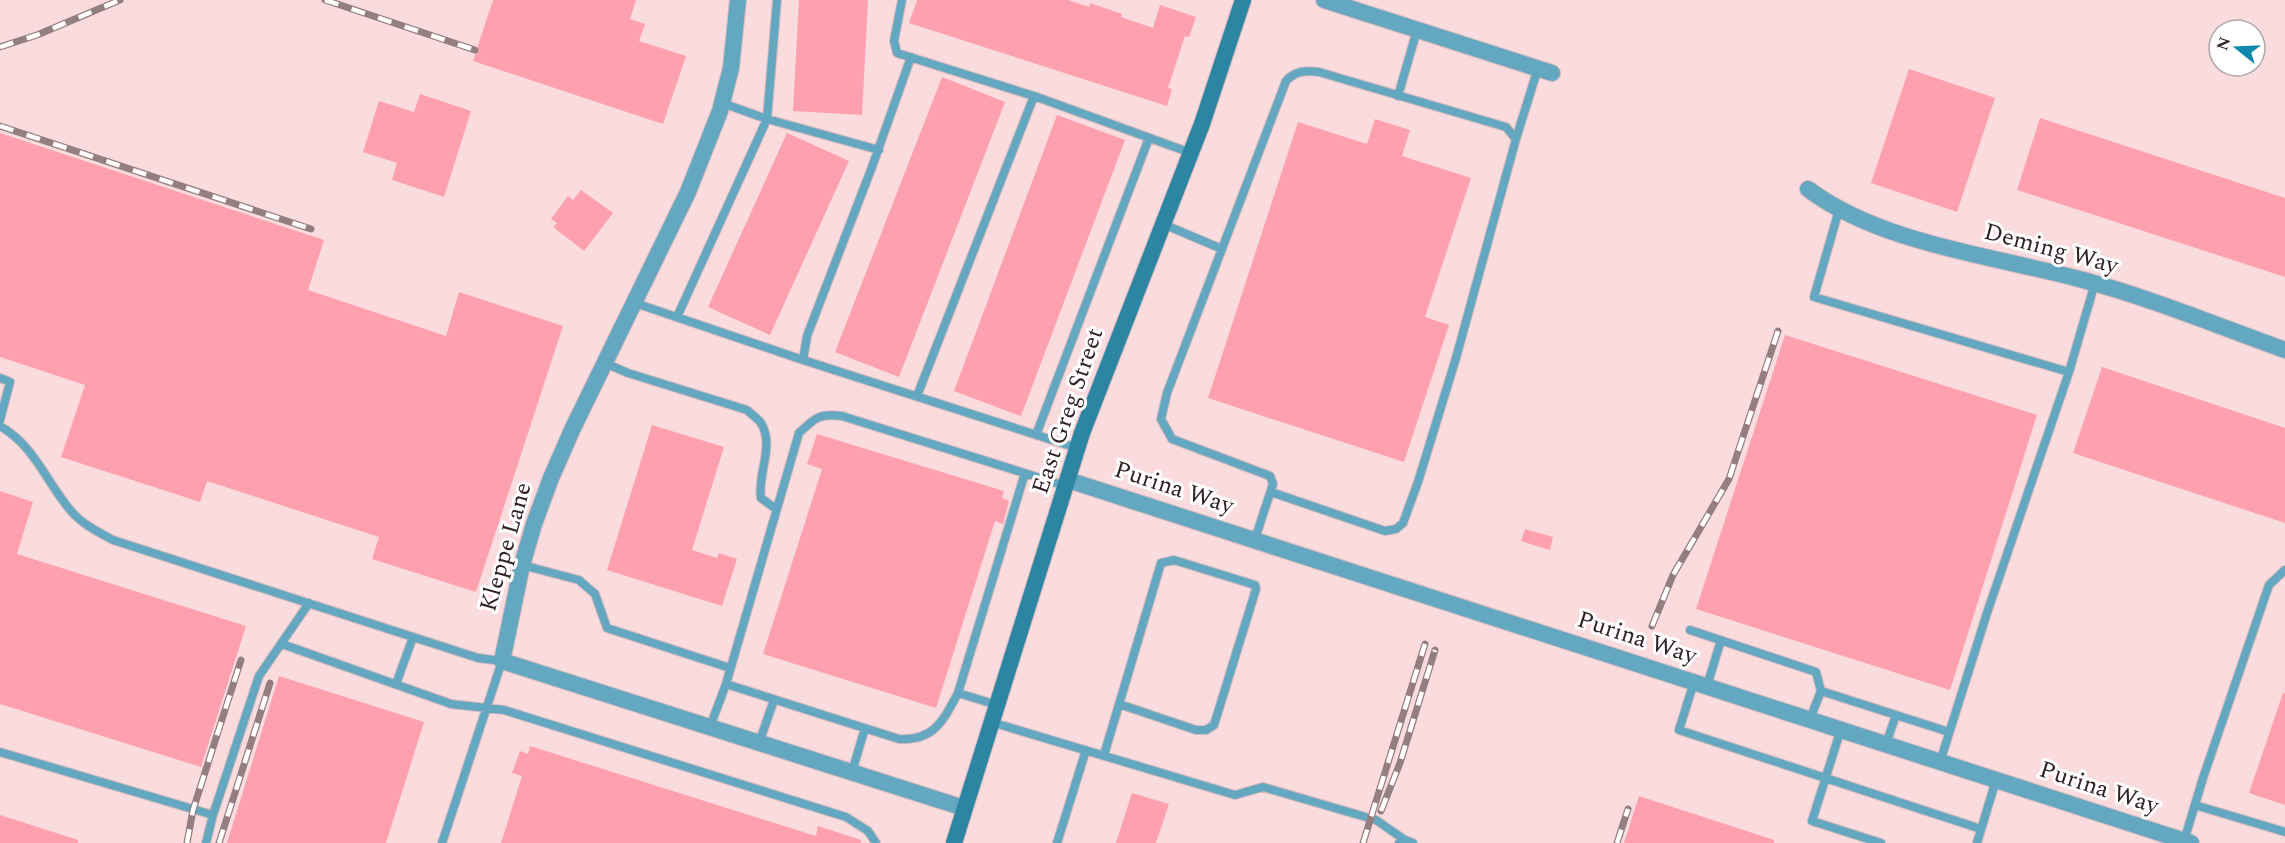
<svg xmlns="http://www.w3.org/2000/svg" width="2285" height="843" font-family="Spectral,serif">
<rect width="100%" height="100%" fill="#fadbde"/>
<!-- building -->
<path fill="#fea0ad" d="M 493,0 L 636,0 L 630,19 L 645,24 L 639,41 L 686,56 L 663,124 L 473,61 Z
M 799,0 L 868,0 L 862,115 L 793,111 Z
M 917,0 L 1068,0 L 1089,7 L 1090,3 L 1122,14 L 1121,17 L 1153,28 L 1160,5 L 1196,17 L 1189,37 L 1185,36 L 1168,88 L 1172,89 L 1167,106 L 909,23 Z
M 1909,69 L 1995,98 L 1957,212 L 1871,183 Z
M 942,77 L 1005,102 L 899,377 L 835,352 Z
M 420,94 L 471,111 L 444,197 L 392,180 L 397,163 L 363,152 L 379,101 L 414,112 Z
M 1057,115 L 1125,140 L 1021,416 L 954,391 Z
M 2040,118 L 2285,198 L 2285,277 L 2017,190 Z
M 1375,119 L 1410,130 L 1402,156 L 1471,178 L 1425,317 L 1449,325 L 1404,462 L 1208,398 L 1298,122 L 1367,144 Z
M 0,133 L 324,240 L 308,290 L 446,336 L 459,292 L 563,326 L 476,592 L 372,559 L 379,537 L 207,481 L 200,502 L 61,457 L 85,385 L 0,357 Z
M 787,133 L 849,161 L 770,335 L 708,307 Z
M 581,190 L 613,213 L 584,251 L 553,227 L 557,223 L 551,219 L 568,196 L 573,200 Z
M 1785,335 L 2037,415 L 1950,690 L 1696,609 Z
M 2102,367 L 2285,428 L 2285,523 L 2073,453 Z
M 652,425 L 724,447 L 692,550 L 717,558 L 719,553 L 737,559 L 722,606 L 607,570 Z
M 817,434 L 1004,491 L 1002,498 L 1009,501 L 1003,524 L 995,521 L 936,708 L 763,654 L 822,469 L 807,464 Z
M 0,491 L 33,502 L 17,554 L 246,626 L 201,767 L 0,704 Z
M 1525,529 L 1553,537 L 1550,550 L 1521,541 Z
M 279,676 L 424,722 L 386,843 L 227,843 Z
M 2283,693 L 2285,693 L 2285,805 L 2249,793 Z
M 530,746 L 816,836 L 818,826 L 861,840 L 861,843 L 501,843 L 522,776 L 512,773 L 520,751 L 528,754 Z
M 1132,793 L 1169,804 L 1156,843 L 1116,843 Z
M 1639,796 L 1774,840 L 1774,843 L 1624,843 Z
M 0,815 L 78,840 L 78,843 L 0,843 Z"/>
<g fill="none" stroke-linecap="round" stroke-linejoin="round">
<!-- service casing -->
<g stroke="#d6babd" stroke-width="10">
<path id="service" d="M 902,0 L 894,41 L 897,53 L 1037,97 L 1191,153
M 911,57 L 872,167 L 807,336 L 803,360 L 1077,448
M 1398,96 L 1417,30
M 722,103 L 767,119 L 879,150
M 1516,139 L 1538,68
M 1839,210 L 1814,297 L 2069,372 L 1987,613 L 1940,762
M 1163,224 L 1222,249
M 635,303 L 803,360
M 677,317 L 767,119 L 777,0
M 605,363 L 628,373 L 747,410 C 751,414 757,418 761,423 C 775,446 757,474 761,498 L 776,509
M 2069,372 L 2095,283
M 0,378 L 10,382 L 0,420
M 917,396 L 1034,96
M 0,426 C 35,446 46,482 71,511 C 82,524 98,532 113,540 L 478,658 L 502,661 L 442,843
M 1036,435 L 1149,138
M 1025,473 L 958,693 C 943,721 934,741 899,739 L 726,684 L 799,433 C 815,418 819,413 842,416 L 1066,486
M 1255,539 L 1273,484 L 1270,476 L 1172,439 L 1161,419 L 1167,393 L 1286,81 C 1295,71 1306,70 1319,72 L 1506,127 L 1516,139 L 1456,358 L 1418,482 L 1403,523 L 1396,529 L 1385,531 L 1271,492
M 522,565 L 579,580 L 595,594 L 607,628 L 730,668
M 1690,630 L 1816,672 L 1821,691 L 1810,719
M 282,644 L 451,704 L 504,710 L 846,817 L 868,831 L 876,843
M 1694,682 L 1679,730 L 1981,829
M 396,684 L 413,637
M 1707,686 L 1721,640
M 1821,691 L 1896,715 L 1886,744
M 958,693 L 997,705
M 1896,715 L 1949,732
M 991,722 L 1235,795 L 1263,787 L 1376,820 L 1405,840
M 710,727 L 726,684
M 1841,729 L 1812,821 L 1881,843
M 759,743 L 774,700
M 0,752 L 213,815 L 259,676 L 309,603
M 1104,755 C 1123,691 1142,627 1161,563 L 1174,560 L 1255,585 L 1256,589 L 1214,725 L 1206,730 L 1196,730 L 1119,704
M 852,772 L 865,728
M 2195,805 L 2285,832
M 2184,841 L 2203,778 L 2269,585 L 2285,570
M 206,843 L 213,815
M 1057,843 L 1086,750
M 1399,843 L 1405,840 L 1413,843
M 1977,843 L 1996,780"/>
</g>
<!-- minor casing -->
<g stroke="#d6babd" stroke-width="18">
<path id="minor" d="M 738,0 L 731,68 L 720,111 L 688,192 L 572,430 L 551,478 L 534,524 L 522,565 L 502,661 L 964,808
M 1324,0 L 1552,73
M 1808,189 C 1881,244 1995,256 2083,280 C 2151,298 2218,326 2285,350
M 1068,480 L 2191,843"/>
</g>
<!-- secondary casing -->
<g stroke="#d6babd" stroke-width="18">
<path id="secondary" d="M 954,843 L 1082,433 L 1202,124 L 1243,0"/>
</g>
<!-- service -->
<use href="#service" stroke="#64a7c0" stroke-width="8"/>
<!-- minor -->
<use href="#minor" stroke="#64a7c0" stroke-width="16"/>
<!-- secondary -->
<use href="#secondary" stroke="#2c85a3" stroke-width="16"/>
<!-- rail casing -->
<g stroke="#957e80" stroke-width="7">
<path id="rail" d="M 325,0 L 475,50
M 0,47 L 37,35 L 120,0
M 0,126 L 311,229
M 1652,626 L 1673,575 L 1729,479 L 1778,331
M 1381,811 L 1400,763 L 1435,650
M 187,843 L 193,810 L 241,660
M 219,843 L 270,683
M 1363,843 L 1425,644
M 1617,843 L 1628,809"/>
</g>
<!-- rail -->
<use href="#rail" stroke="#fff" stroke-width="4.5" stroke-dasharray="14" stroke-linecap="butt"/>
</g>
<g text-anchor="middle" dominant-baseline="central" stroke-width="6" stroke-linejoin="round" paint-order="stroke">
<!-- street labels -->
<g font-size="24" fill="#312324" stroke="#fff">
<text transform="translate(2051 249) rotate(15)">Deming Way</text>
<text transform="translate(1068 411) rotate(-71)">East Greg Street</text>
<text transform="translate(1174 488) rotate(18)">Purina Way</text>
<text transform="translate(506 547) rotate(-74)">Kleppe Lane</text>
<text transform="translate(1637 638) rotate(18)">Purina Way</text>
<text transform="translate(2099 788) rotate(18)">Purina Way</text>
</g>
</g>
<!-- north arrow -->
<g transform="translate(2237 48) rotate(288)"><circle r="28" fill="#ffffff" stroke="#ada7a7" stroke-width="1.5"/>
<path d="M0-4.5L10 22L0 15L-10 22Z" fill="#0e89ac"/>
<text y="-9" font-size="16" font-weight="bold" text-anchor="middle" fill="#312324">N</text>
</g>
</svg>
